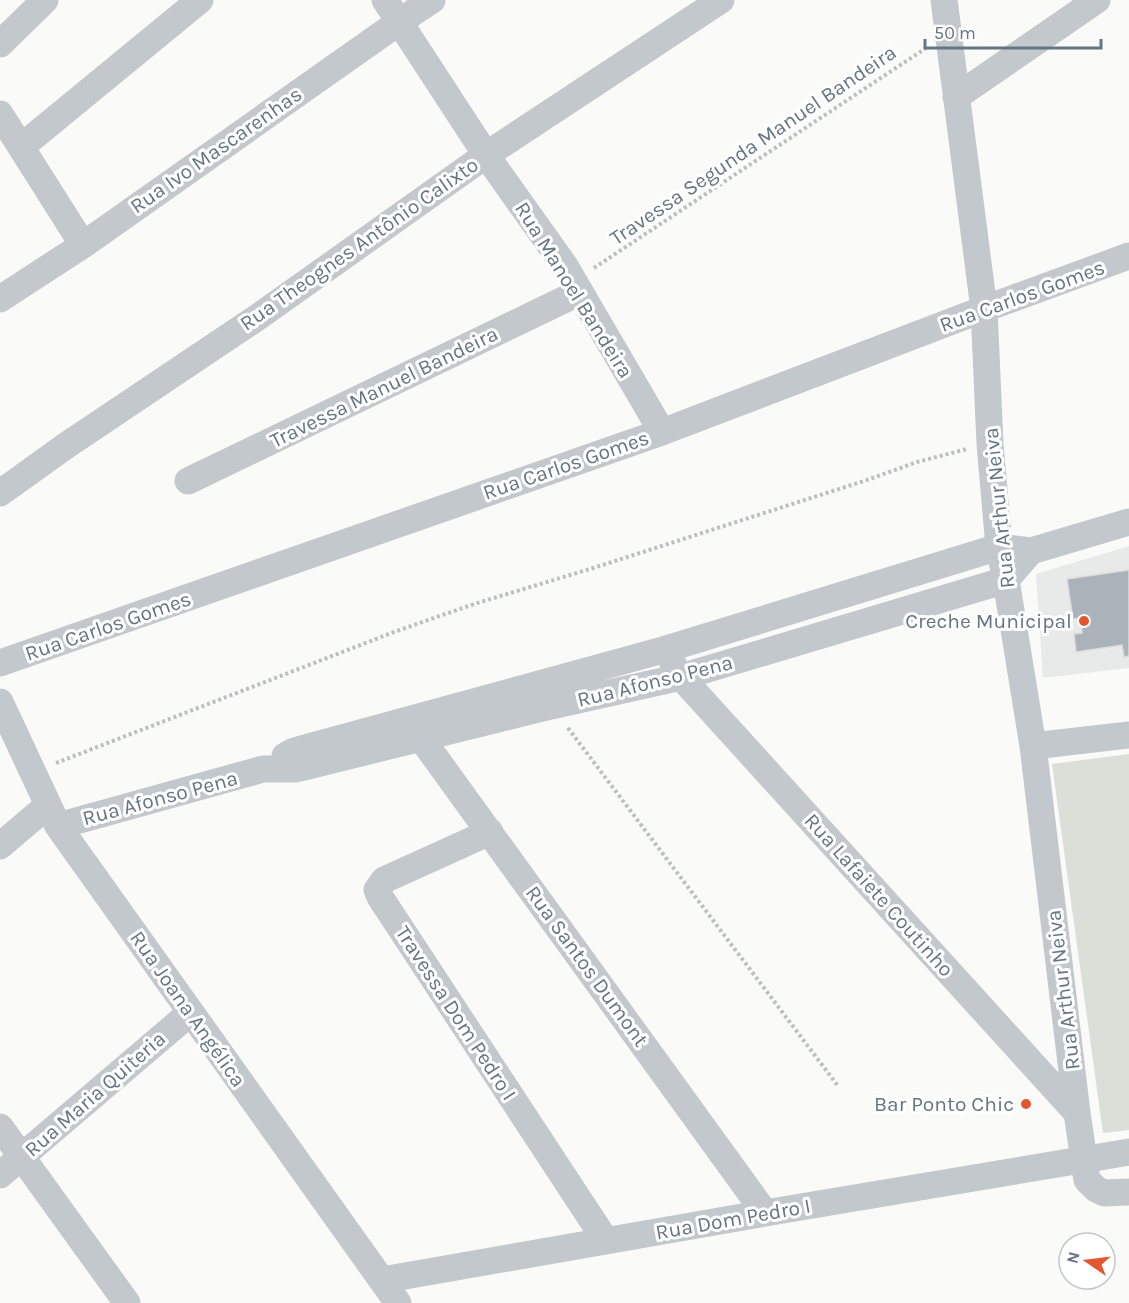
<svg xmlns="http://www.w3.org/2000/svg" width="1129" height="1303" font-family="Karla,sans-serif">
<rect width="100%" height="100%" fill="#fafaf8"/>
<!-- built -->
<path fill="#e8e9e9" d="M 1129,546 L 1129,668 L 1043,678 L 1036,574 Z"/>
<!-- green -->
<path fill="#dadfd7" d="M 1129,754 L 1129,1130 L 1103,1133 L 1052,764 Z"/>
<!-- building -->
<path fill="#aab3b9" stroke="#dcdcda" stroke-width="1.5" d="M 1129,570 L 1129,656 L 1124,657 L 1122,645 L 1076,652 L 1074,634 L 1082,633 L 1081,618 L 1073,619 L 1067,579 Z"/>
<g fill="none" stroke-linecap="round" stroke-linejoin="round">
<!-- path -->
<path stroke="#bbbfc2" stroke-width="4" stroke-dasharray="3 3" stroke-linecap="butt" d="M 594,268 L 926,48
M 568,728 L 838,1086
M 56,763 L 394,632 L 474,604 L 590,569 L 870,479 L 917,462 L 967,449"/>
<!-- street -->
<path stroke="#c3c8cc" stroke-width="27" d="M 385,0 L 486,155 L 565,266 L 662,432
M 944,0 L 984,309 L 990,444 L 999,547 L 1006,580 L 1033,746 L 1077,1113 L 1087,1180 L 1096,1189 L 1104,1193 L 1129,1192
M 0,44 L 45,0
M 956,97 L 1097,0
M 0,114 L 83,245
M 21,147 L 200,0
M 0,299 L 83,245 L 399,22 L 432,0
M 188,481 L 580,292
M 0,493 L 67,445 L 258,317 L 486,155 L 721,0
M 0,663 L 662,432 L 984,309 L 1129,256
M 673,664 L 681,677 L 1077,1113
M 0,702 L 58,826 L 398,1303
M 413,725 L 421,738 L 765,1213
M 1033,746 L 1129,735
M 285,756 L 292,752 L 305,748 L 663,650 L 999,547 L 1031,551 L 1129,522
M 58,826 L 263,769 L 295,769 L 308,766 L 551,706 L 681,677 L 1006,580 L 1031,551
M 490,832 L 384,880 L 377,890 L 380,897 L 606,1241
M 0,846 L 47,806
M 0,1127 L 127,1303
M 0,1175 L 190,1013
M 382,1280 L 765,1213 L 1129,1152"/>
</g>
<!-- markers -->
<g fill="#e4572e" stroke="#fff" stroke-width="2">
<circle cx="1084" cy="621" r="6"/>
<circle cx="1026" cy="1104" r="6"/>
</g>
<g text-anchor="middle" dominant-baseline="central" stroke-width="6" stroke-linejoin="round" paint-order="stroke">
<!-- street labels -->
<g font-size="21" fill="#657683" stroke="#fff">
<text transform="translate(753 145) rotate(-34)">Travessa Segunda Manuel Bandeira</text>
<text transform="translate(216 150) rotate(-35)">Rua Ivo Mascarenhas</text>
<text transform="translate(359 244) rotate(-35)">Rua Theognes Antônio Calixto</text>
<text transform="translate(574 290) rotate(58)">Rua Manoel Bandeira</text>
<text transform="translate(1022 296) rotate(-20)">Rua Carlos Gomes</text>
<text transform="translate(384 387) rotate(-26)">Travessa Manuel Bandeira</text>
<text transform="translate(566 465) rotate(-19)">Rua Carlos Gomes</text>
<text transform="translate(999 508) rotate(-96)">Rua Arthur Neiva</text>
<text transform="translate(108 626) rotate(-19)">Rua Carlos Gomes</text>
<text transform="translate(655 681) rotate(-14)">Rua Afonso Pena</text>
<text transform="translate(160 798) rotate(-15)">Rua Afonso Pena</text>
<text transform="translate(879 895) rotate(48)">Rua Lafaiete Coutinho</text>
<text transform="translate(587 966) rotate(54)">Rua Santos Dumont</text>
<text transform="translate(1063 990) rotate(-97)">Rua Arthur Neiva</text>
<text transform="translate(188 1009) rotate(55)">Rua Joana Angélica</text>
<text transform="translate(456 1013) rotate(57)">Travessa Dom Pedro I</text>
<text transform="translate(95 1094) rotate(-41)">Rua Maria Quiteria</text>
<text transform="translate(733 1219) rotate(-10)">Rua Dom Pedro I</text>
</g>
<!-- poi labels -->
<g font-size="21" fill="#657683" stroke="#fff" text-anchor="end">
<text x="1072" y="621">Creche Municipal</text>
<text x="1014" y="1104">Bar Ponto Chic</text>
</g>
</g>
<!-- north arrow -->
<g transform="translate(1087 1261) rotate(284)"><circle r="28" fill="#ffffff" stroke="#c1c8cd" stroke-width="1.5"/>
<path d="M0-4.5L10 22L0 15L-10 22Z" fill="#e4572e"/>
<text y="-9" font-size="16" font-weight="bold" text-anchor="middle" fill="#657683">N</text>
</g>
<!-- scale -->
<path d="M925 39v9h176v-9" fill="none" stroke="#657683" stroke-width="3"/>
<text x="934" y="39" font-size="18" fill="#657683" stroke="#ffffff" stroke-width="4.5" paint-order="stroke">50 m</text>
</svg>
